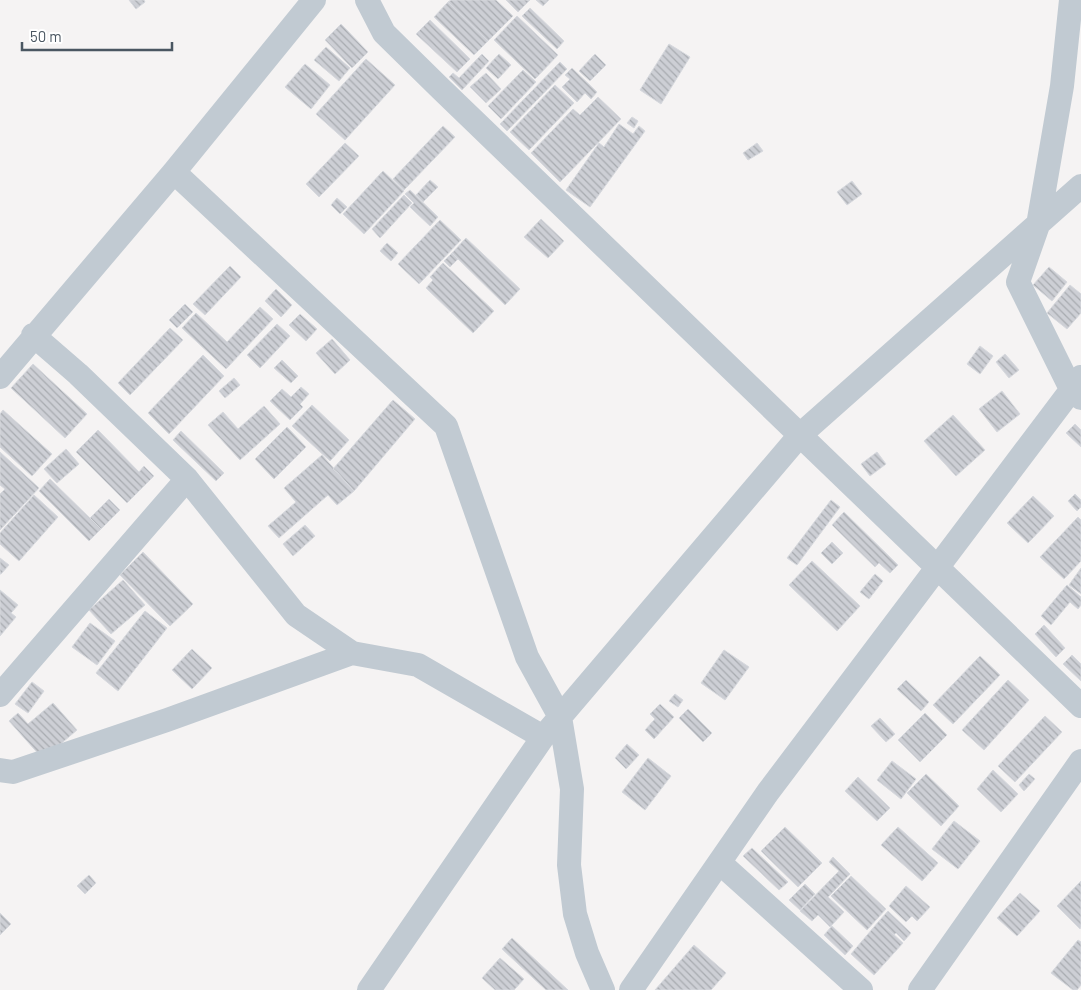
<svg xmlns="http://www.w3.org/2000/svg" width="1081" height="990" font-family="Barlow,sans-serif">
<defs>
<pattern id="building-back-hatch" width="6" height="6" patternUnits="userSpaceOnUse" patternTransform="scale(1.25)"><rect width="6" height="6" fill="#cdcfd5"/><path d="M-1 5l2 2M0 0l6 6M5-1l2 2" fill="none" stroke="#a8abb0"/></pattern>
</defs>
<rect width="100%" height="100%" fill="#f5f3f3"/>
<!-- building -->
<path fill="url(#building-back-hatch)" stroke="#d7d9de" d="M 129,0 L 144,0 L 145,2 L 136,9 Z
M 451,0 L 496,0 L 513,16 L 488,41 L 448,2 Z
M 506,0 L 530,0 L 518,12 Z
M 536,0 L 549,0 L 543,6 Z
M 448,2 L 488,41 L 474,55 L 434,17 Z
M 530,8 L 564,41 L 557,49 L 522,16 Z
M 517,16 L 558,55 L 535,79 L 494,40 Z
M 430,20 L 470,59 L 457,72 L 416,34 Z
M 341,24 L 368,52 L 352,68 L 325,40 Z
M 669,44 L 690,57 L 661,104 L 640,90 Z
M 326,47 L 350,68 L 339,81 L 314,60 Z
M 482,54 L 489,61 L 462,90 L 449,77 L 453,73 L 459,78 Z
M 499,54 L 511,65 L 498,79 L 486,68 Z
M 595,54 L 606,65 L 590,81 L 579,71 Z
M 366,59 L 395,85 L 345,140 L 316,114 Z
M 560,62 L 567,69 L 507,131 L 500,124 Z
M 305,64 L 330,85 L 311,109 L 285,87 Z
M 572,68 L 597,92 L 591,99 L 585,93 L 577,102 L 562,87 L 570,79 L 565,75 Z
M 523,70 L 536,82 L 501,119 L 488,106 Z
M 486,73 L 501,89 L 486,103 L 470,87 Z
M 555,85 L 574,103 L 529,150 L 510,132 Z
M 598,97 L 621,119 L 560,182 L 531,153 L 573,109 L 580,115 Z
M 632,117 L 638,121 L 634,128 L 627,123 Z
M 619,124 L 633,134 L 639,126 L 645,131 L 590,207 L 566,190 L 599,143 L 604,147 Z
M 443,126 L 455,137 L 404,190 L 393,179 Z
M 345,143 L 359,156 L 319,197 L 306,184 Z
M 757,143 L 763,151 L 748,160 L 743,153 Z
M 383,171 L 404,191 L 364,234 L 343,214 Z
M 430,180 L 438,187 L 423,202 L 416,195 Z
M 852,181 L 862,194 L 847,205 L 837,192 Z
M 410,190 L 438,217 L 430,226 L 410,207 L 414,203 L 405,194 Z
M 404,195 L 412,203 L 380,238 L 372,229 Z
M 337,198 L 347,207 L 340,214 L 331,205 Z
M 541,219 L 564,241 L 548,258 L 524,237 Z
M 440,220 L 461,240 L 419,284 L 398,264 Z
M 466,238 L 520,289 L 505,305 L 452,253 Z
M 387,243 L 398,253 L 391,261 L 380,251 Z
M 452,253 L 458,259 L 450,267 L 444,261 Z
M 443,263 L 494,311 L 473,333 L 426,288 L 433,280 L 430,277 Z
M 230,266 L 241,277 L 205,315 L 193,304 Z
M 1049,267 L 1067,282 L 1052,301 L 1033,285 Z
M 1070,285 L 1081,294 L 1081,313 L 1067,329 L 1047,313 Z
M 276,289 L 292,305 L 281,317 L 265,301 Z
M 185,304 L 193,312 L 177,328 L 169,320 Z
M 260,307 L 273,319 L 226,369 L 182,328 L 196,313 L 227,342 Z
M 300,314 L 317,329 L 306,341 L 289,325 Z
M 277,324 L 290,336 L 260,368 L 247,355 Z
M 170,328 L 183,340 L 130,395 L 118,383 Z
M 332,339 L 350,360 L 335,374 L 316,353 Z
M 980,346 L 993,356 L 980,374 L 967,364 Z
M 1005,354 L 1019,370 L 1009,378 L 996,362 Z
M 203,355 L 224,376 L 169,434 L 148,413 Z
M 282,360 L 298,376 L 291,383 L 274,368 Z
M 33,364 L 87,414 L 65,438 L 11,388 Z
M 234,378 L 240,385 L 225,398 L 219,391 Z
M 301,387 L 309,394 L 300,404 L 303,407 L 290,420 L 270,401 L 282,389 L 291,397 Z
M 1002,391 L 1020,414 L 997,432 L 979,409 Z
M 393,400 L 415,419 L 354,491 L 333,469 Z
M 312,405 L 349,440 L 330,461 L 292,426 Z
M 264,406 L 280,424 L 240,460 L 208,425 L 223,412 L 238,429 Z
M 3,410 L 52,454 L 32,476 L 0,447 L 0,414 Z
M 953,415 L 985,450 L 956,476 L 924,441 Z
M 1075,424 L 1081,430 L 1081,447 L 1066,433 Z
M 287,427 L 306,447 L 274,479 L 255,459 Z
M 98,430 L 139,472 L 144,466 L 154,476 L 127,503 L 76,452 Z
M 181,431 L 224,473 L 216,481 L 173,440 Z
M 66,449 L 79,464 L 57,483 L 44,469 Z
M 0,452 L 39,488 L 0,530 L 0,494 L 5,489 L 0,485 Z
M 877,452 L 886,464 L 870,476 L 861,464 Z
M 322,455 L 354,491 L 337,505 L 328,495 L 279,538 L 268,526 L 296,502 L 284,488 Z
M 50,479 L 101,529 L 89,541 L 39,491 Z
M 1075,494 L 1081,500 L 1081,507 L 1077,511 L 1068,501 Z
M 34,495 L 58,517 L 19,561 L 0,544 L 0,533 Z
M 1033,496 L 1054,516 L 1028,543 L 1007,523 Z
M 109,499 L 120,510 L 101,529 L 90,518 Z
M 831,500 L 840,507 L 797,565 L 787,558 Z
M 844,512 L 898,565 L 890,573 L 879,563 L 875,567 L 832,525 Z
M 1078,517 L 1081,520 L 1081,561 L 1064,579 L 1040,557 Z
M 305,525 L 315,536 L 293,556 L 283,544 Z
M 832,542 L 843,553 L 832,564 L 821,553 Z
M 143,552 L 193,604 L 170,626 L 120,575 Z
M 0,558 L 9,565 L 1,574 L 0,574 Z
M 812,561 L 860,606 L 837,631 L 789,585 Z
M 1081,568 L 1081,594 L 1069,585 Z
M 875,574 L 883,581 L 869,599 L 860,592 Z
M 123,580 L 145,605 L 111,634 L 89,610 Z
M 1067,585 L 1081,597 L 1081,605 L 1078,609 L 1070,602 L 1051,625 L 1041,616 Z
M 0,590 L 18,605 L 11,613 L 16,617 L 0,636 Z
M 145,611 L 167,628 L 118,691 L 96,673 Z
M 90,623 L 115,641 L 97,665 L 72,647 Z
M 1044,625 L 1065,648 L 1056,657 L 1035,634 Z
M 192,649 L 212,668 L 192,689 L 172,670 Z
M 724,650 L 749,667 L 725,700 L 701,683 Z
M 1072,655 L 1081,664 L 1081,681 L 1063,664 Z
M 980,656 L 1000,675 L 953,724 L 933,705 Z
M 906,680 L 929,702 L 921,711 L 897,689 Z
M 1008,680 L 1029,700 L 984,750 L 962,730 Z
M 32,682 L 44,691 L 28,713 L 15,704 Z
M 675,694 L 683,700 L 678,707 L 669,701 Z
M 53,703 L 77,730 L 43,759 L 9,721 L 18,713 L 28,724 Z
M 660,704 L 674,717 L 654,739 L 645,730 L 655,719 L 650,714 Z
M 688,709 L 712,733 L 703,742 L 679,718 Z
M 925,713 L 947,735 L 920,762 L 898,740 Z
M 1045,716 L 1062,732 L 1015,782 L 998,766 Z
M 880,718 L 895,734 L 886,742 L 871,726 Z
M 627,744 L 639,755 L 626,769 L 615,758 Z
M 648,758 L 671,776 L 645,810 L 622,792 Z
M 892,761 L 916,779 L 901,799 L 877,780 Z
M 993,770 L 1018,794 L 1001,812 L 977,789 Z
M 926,774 L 959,806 L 941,826 L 907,793 Z
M 1029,774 L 1035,779 L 1024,791 L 1019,785 Z
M 858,777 L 890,808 L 877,821 L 845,791 Z
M 954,821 L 980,841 L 958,869 L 932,849 Z
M 785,827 L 822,863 L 798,887 L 761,851 Z
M 898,827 L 938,863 L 922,881 L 881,845 Z
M 752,848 L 788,882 L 779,890 L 743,856 Z
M 833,857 L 850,874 L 828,897 L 844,912 L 830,927 L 818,915 L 812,921 L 800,911 L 839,871 L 829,862 Z
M 89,875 L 96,883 L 85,894 L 77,886 Z
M 851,876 L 886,909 L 867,930 L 831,896 Z
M 1081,881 L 1081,927 L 1080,929 L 1057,906 Z
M 805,884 L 815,894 L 800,910 L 789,900 Z
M 906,886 L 930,907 L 917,921 L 912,916 L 906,922 L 889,906 Z
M 1020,893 L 1040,911 L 1017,936 L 997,918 Z
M 888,911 L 911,933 L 904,941 L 896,933 L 894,935 L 879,921 Z
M 0,913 L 11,924 L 0,935 Z
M 879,921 L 903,943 L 874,975 L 851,954 Z
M 832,926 L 853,946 L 845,955 L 824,935 Z
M 512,938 L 568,990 L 546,990 L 502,949 Z
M 1078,940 L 1081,942 L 1081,985 L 1077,990 L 1073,990 L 1051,973 Z
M 694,945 L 726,973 L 711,990 L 655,990 Z
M 500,958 L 524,979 L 514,990 L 495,990 L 482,978 Z"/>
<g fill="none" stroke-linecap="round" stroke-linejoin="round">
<!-- street -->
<path stroke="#c1cad2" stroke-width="24" d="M 367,0 L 384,33 L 441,89 L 1081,706
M 1071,0 L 1062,86 L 1038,225 L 1018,282 L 1071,389 L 1081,398
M 174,172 L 446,426 L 527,657 L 560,717 L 572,789 L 569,865 L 575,914 L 587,953 L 603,990
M 33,335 L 78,374 L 187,479 L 296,615 L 352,653 L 418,665 L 543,737
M 0,377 L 174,172 L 314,0
M 0,695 L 187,479
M 0,770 L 13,772 L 167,720 L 352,653
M 720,863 L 861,990
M 369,990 L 543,737 L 800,435 L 1081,186
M 631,990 L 768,792 L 1081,377
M 920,990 L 1081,761"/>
</g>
<!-- scale -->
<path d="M22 42v8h150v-8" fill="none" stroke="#4a5661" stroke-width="2.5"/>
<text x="30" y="42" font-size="15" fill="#4a5661" stroke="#ffffff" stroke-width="4" paint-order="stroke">50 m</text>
</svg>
